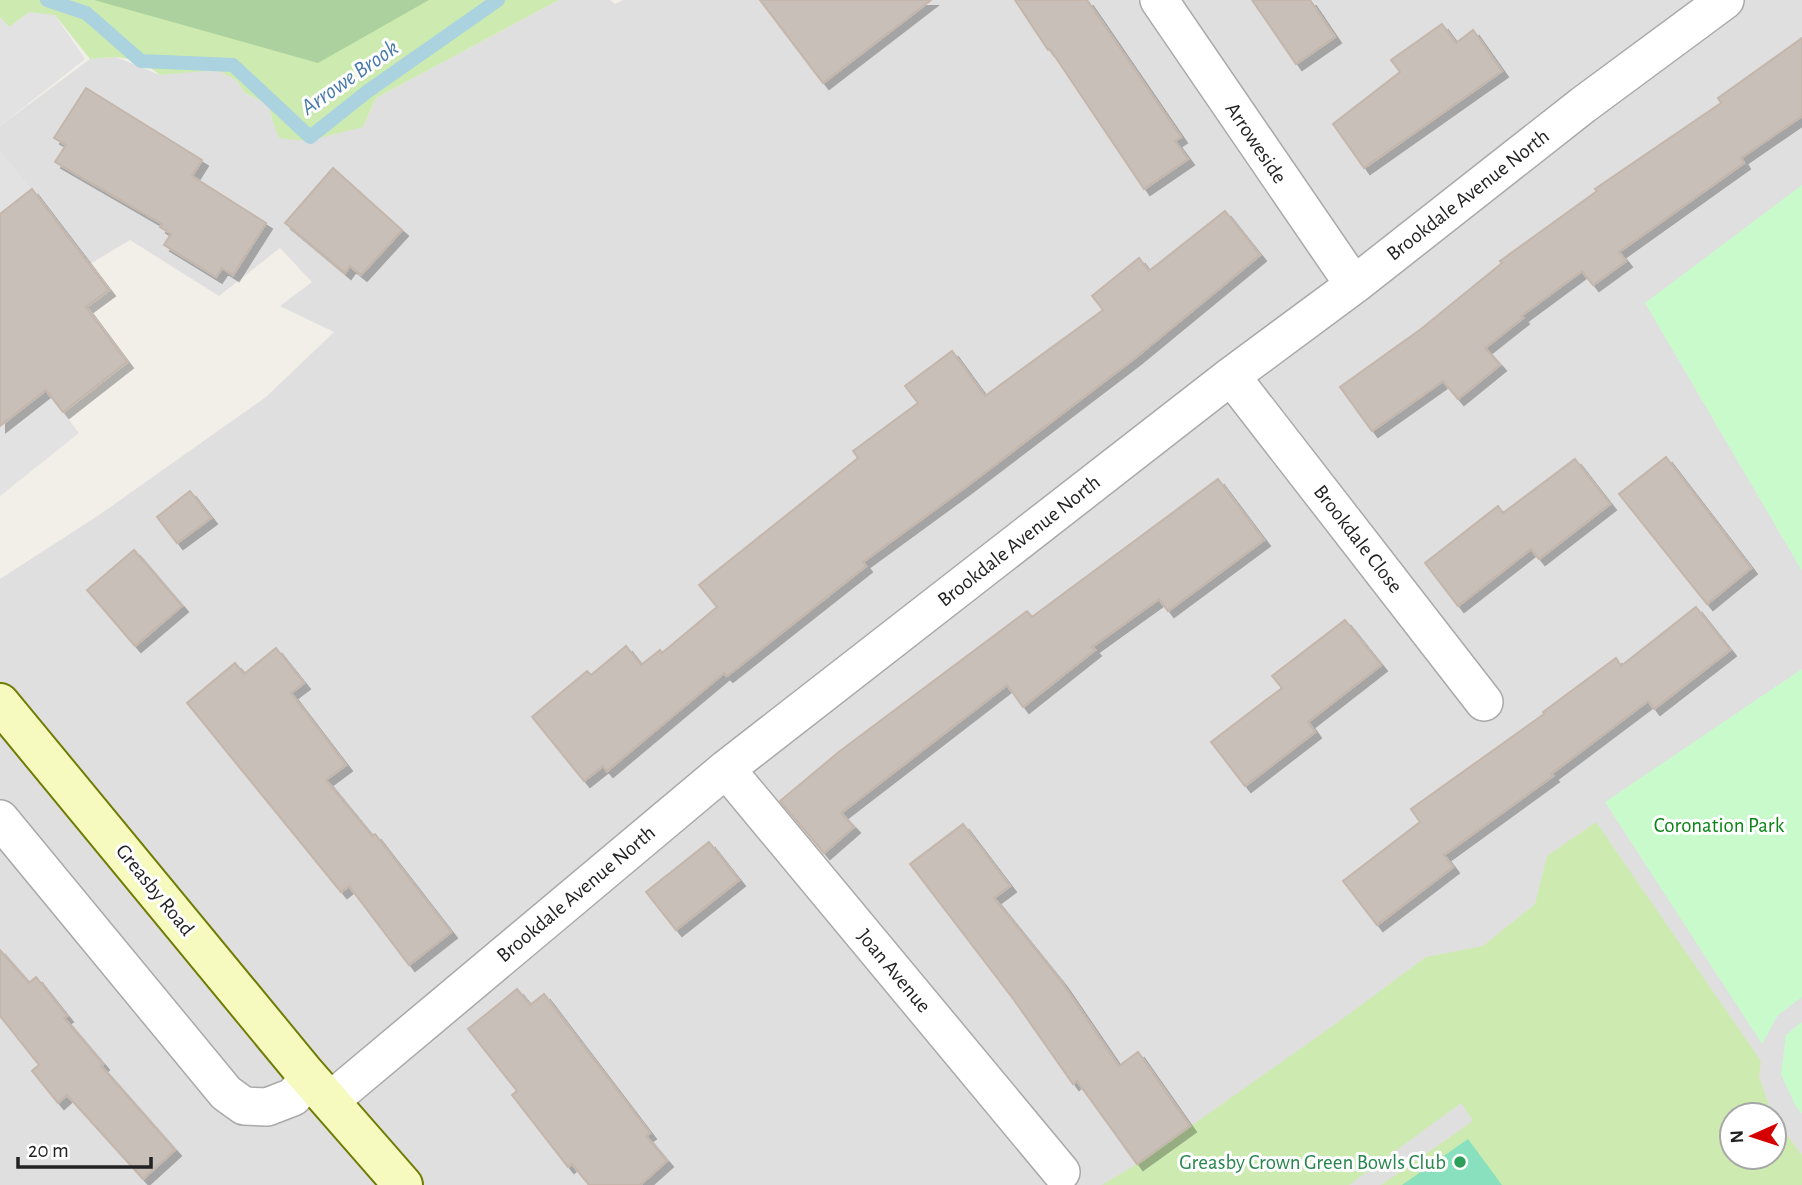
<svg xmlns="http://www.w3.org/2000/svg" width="1802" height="1185" font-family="'Alegreya Sans',sans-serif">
<defs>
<filter id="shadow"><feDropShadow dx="6" dy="6" stdDeviation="0" flood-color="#0004"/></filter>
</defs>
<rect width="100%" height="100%" fill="#f2efe9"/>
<!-- residential -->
<path fill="#e0dfdf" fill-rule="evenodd" d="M 559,0 L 610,0 L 615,4 L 623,0 L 1802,0 L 1802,1185 L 0,1185 L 0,579 L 99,515 L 266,397 L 334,332 L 280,306 L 312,282 L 280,248 L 219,296 L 130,240 L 90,264 L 0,151 L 0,126 L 90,59 L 116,57 L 160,75 L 217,69 L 236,80 L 245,93 L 269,105 L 272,119 L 363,127 L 376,98 ZM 1732,1115 L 1774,1115 L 1774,1157 L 1732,1157 Z"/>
<!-- grass -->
<path fill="#cdebb0" d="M 0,0 L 559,0 L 376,98 L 363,127 L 307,141 L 279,138 L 272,119 L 269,105 L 245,93 L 236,80 L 217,70 L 160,75 L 141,61 L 116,57 L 90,59 L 55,15 L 9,27 L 0,17 Z
M 1596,822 L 1761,1061 L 1759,1076 L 1772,1115 L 1732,1115 L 1732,1157 L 1774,1157 L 1774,1118 L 1802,1155 L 1802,1185 L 1381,1185 L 1473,1121 L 1461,1103 L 1349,1185 L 1102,1185 L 1137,1164 L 1334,1025 L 1426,957 L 1483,946 L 1535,904 L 1547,856 Z"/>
<!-- forest -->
<path fill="#add19e" d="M 94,0 L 429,0 L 318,63 Z"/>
<!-- park -->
<path fill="#c8facc" d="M 1802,185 L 1802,571 L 1645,303 Z
M 1802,669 L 1802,997 L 1778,1015 L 1762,1044 L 1605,802 Z
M 1802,1022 L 1802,1114 L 1795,1105 L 1781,1074 L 1786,1035 Z"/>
<!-- pitch -->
<path fill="#88e0be" d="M 1468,1139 L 1502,1185 L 1402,1185 Z"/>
<!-- parking -->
<path fill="#e2e2e2" d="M 29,12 L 55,15 L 85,59 L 0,126 L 0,17 L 9,27 Z
M 0,151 L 32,189 L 0,214 Z
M 46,390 L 79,433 L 0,496 L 0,406 Z"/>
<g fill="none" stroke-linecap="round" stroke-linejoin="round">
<!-- stream -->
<path stroke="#aad3df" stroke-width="14" d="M 47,0 L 86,13 L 141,61 L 233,65 L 310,137 L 368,91 L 498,0"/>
</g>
<!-- building -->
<path fill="#c7bfb8" stroke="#c4b6ab" stroke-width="2" filter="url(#shadow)" d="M 760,0 L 931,0 L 823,83 Z
M 1015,0 L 1087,0 L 1181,137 L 1175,141 L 1188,159 L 1144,189 L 1050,49 L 1048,50 Z
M 1252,0 L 1310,0 L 1335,37 L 1296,64 Z
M 1442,24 L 1456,43 L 1473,30 L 1502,71 L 1364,168 L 1333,124 L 1400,72 L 1391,60 Z
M 1802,38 L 1802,116 L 1741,158 L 1744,163 L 1619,252 L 1626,261 L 1593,285 L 1582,271 L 1521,316 L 1523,318 L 1485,348 L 1500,365 L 1458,399 L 1443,381 L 1372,431 L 1340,387 L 1421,329 L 1502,263 L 1500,261 L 1597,191 L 1595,189 L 1721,103 L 1718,98 Z
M 86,88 L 202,160 L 192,176 L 266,223 L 233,275 L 222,268 L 216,277 L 195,264 L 164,245 L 171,234 L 160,227 L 162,224 L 55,162 L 66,145 L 54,138 Z
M 333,168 L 402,230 L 361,275 L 350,266 L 345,273 L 285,223 Z
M 32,189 L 109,290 L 86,307 L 127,362 L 63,412 L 46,390 L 0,426 L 0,214 Z
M 1225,211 L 1260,255 L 1135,358 L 967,486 L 863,562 L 866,566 L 727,676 L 724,673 L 607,771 L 603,766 L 584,781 L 532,717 L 587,671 L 591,675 L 626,646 L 641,665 L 660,650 L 662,653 L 717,607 L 699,585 L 858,458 L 853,451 L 918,403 L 905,386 L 952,351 L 985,396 L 1103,310 L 1092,296 L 1139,258 L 1149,271 Z
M 1666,457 L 1751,568 L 1707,604 L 1619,494 Z
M 1575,459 L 1610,504 L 1539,559 L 1531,549 L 1458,606 L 1425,563 L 1498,506 L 1503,513 Z
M 1218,479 L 1264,540 L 1168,611 L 1159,599 L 1092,647 L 1095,650 L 1023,707 L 1007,685 L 841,813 L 854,827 L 824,853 L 780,801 L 840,751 L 1027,611 L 1032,617 Z
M 190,491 L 211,518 L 177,543 L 157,517 Z
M 134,550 L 182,606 L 135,646 L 87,590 Z
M 1696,607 L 1730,650 L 1654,709 L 1648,701 L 1551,774 L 1553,776 L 1444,855 L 1453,867 L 1377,925 L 1343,881 L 1420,822 L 1411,809 L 1544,714 L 1543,712 L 1616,658 L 1621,666 Z
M 1345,620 L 1381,665 L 1308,722 L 1315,732 L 1245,786 L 1211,742 L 1282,688 L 1272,676 Z
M 276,648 L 304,683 L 291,693 L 346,765 L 326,780 L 372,836 L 375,834 L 451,932 L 409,965 L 349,886 L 341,892 L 187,703 L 235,663 L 244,674 Z
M 963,824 L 1010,886 L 994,898 L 1061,981 L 1119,1066 L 1138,1052 L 1190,1126 L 1137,1164 L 1077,1081 L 1073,1084 L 1014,1000 L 910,864 Z
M 709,842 L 739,880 L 676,930 L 646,892 Z
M 0,950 L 29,983 L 36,977 L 67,1016 L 64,1018 L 103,1064 L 101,1066 L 175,1150 L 143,1179 L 67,1095 L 58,1103 L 32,1071 L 39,1065 L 0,1016 Z
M 517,989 L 530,1005 L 544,994 L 650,1133 L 646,1136 L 667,1161 L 640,1185 L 589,1185 L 572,1164 L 568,1167 L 512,1095 L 517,1091 L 468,1029 Z"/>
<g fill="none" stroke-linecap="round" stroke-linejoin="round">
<!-- street casing -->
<g stroke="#a9a9a9" stroke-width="40">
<path id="street" d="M 1159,0 L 1354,285
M 1231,376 L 1484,702
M 726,769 L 1061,1172
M 0,819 L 226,1093 L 244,1106 L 267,1107 L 293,1097 L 309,1078
M 330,1101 L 726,769 L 1231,376 L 1354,285 L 1583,105 L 1725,0"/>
</g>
<!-- secondary casing -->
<g stroke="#707d05" stroke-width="42">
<path id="secondary" d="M 0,703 L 305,1073 L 403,1185"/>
</g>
<!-- street -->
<use href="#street" stroke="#fff" stroke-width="37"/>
<!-- secondary -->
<use href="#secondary" stroke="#f7fabf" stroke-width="38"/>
</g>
<!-- markers -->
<circle fill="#2e9e5b" stroke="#fff" stroke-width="2.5" cx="1460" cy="1162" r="7"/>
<g text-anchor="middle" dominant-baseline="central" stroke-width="6" stroke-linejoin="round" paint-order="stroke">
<!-- street labels -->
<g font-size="21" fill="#222" stroke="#fff">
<text transform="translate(1256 143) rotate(56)">Arroweside</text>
<text transform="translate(1468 195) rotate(-38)">Brookdale Avenue North</text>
<text transform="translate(1358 539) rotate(52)">Brookdale Close</text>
<text transform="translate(1019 541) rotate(-38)">Brookdale Avenue North</text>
<text transform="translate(155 890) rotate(51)">Greasby Road</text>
<text transform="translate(576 894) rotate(-40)">Brookdale Avenue North</text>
<text transform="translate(894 971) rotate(50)">Joan Avenue</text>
</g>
<!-- park labels -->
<g font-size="21" fill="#0c8416" stroke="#fff">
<text x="1719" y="825">Coronation Park</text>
</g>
<!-- leisure labels -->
<g font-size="21" fill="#27864d" stroke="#fff" text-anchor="end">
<text x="1446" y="1162">Greasby Crown Green Bowls Club</text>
</g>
<!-- water labels -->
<g font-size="23" font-style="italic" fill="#4a7aab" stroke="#fff">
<text transform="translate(350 78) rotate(-35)">Arrowe Brook</text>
</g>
</g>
<!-- north arrow -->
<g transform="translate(1753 1136) rotate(267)"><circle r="33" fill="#ffffff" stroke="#a7a7a7" stroke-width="2"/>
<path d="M0-5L12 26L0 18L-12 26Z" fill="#d40000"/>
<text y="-10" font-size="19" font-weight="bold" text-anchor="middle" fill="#222222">N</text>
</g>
<!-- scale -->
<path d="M18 1157v10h133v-10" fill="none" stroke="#222222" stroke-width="3.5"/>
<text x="28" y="1157" font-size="21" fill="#222222" stroke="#ffffff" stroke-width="5" paint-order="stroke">20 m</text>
</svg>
